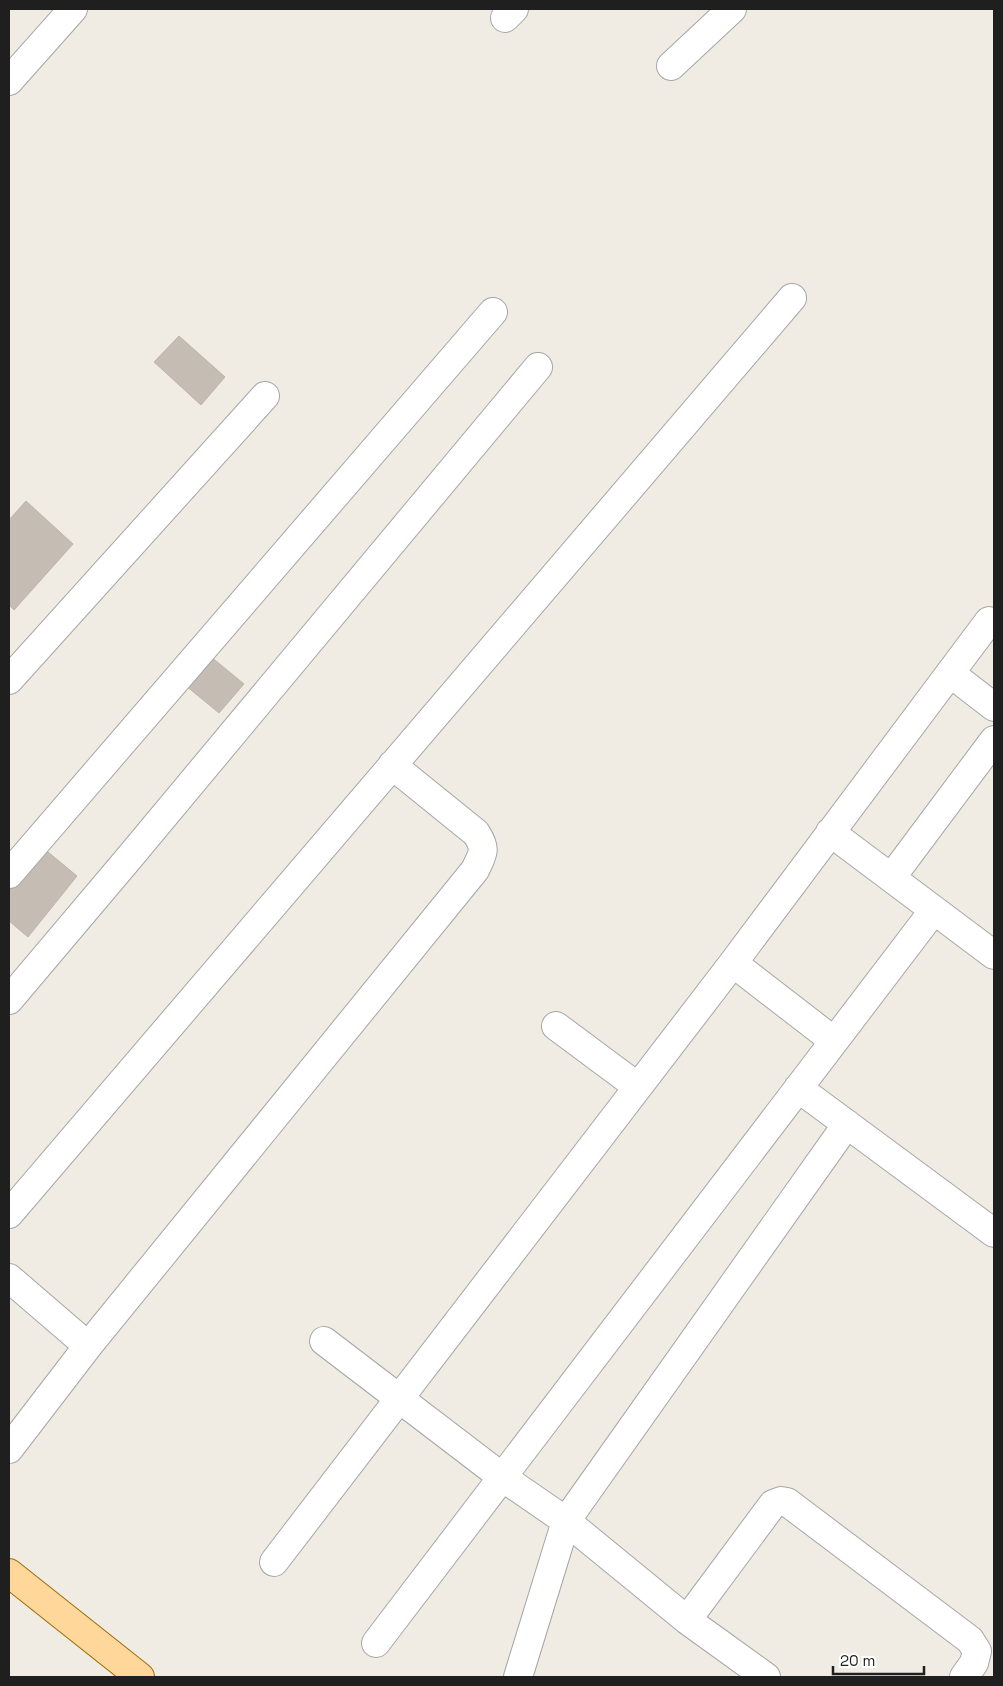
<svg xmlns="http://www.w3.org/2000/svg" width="1003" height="1686" font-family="'Space Grotesk',sans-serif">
<rect width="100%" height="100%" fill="#f0ece4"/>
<!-- building -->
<path fill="#c5bcb4" stroke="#c2b4a6" d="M 179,336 L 225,377 L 201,405 L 154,362 Z
M 26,501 L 73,544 L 14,610 L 9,605 L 9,520 Z
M 210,656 L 244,684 L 219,713 L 185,685 Z
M 42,847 L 77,876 L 28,937 L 9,921 L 9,887 Z"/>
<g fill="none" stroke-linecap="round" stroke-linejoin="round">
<!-- street casing -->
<g stroke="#a6a6a6" stroke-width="30">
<path id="street" d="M 505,18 L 514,9
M 671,66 L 732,9
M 9,81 L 73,9
M 950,673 L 994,707
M 9,680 L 265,396
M 830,832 L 994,955
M 9,874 L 493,312
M 891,878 L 994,740
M 733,963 L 834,1041
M 9,1000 L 129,858 L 538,367
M 556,1026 L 638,1087
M 798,1088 L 994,1233
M 9,1214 L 792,298
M 9,1278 L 88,1346 L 9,1449
M 324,1341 L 502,1477 L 566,1521 L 687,1620
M 88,1346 L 475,870 C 483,853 487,850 476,833 L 392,765
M 274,1562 L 733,963 L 989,621
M 376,1643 L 934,910
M 518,1677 L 566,1521 L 847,1124
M 766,1677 L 687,1620 L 773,1504 L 781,1501 L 787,1502 L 970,1640 L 977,1651 L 974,1663 L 964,1677"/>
</g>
<!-- primary casing -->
<g stroke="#996d00" stroke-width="30">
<path id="primary" d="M 9,1573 L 140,1677"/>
</g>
<!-- street -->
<use href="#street" stroke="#fff" stroke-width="28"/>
<!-- primary -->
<use href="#primary" stroke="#ffd79b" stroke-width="28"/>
</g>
<!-- border -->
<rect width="1003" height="1686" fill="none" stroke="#1f1f1f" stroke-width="20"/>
<!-- scale -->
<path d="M833 1666v8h91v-8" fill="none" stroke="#1f1f1f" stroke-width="2.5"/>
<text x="840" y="1666" font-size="15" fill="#1f1f1f" stroke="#ffffff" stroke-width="4" paint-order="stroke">20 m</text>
</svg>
